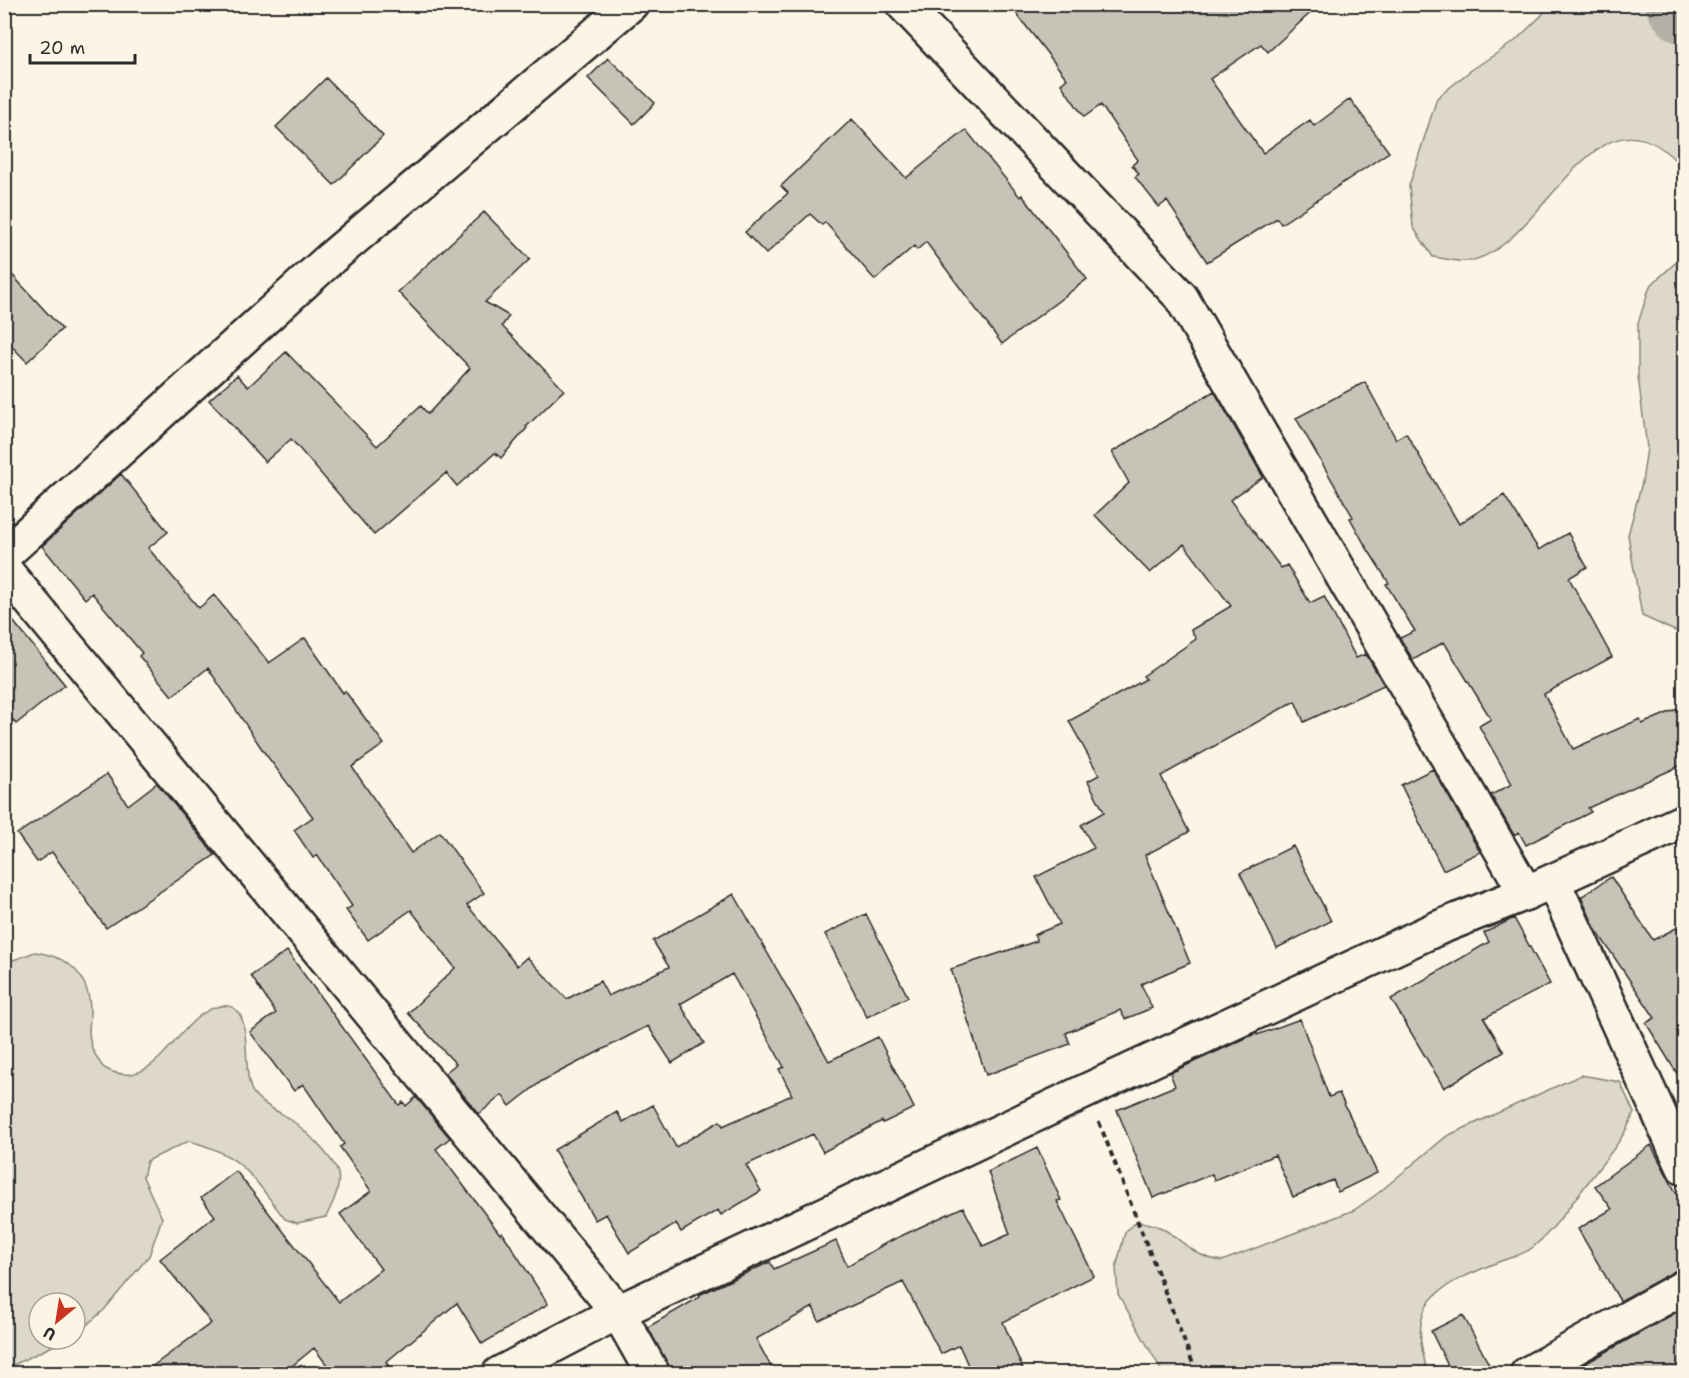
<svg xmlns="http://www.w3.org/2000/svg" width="1689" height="1378" font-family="'Shantell Sans',sans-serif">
<rect width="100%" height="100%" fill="#fcf5e5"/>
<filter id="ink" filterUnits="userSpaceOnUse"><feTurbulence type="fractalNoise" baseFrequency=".0167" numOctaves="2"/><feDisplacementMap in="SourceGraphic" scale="12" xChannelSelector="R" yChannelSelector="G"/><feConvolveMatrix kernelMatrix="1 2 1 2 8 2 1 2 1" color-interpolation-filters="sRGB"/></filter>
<g filter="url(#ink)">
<!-- green -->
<path fill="#ded8ca" stroke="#84827a" stroke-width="1.5" d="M 1548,5 L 1684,5 L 1684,170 C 1597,64 1546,248 1469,261 C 1459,263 1444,258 1433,257 L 1413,227 L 1409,186 L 1437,98 L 1470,71 L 1515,41 L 1542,15 Z
M 1684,255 L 1684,631 L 1675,631 L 1642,616 L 1628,535 L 1642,482 L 1647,448 L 1638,376 L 1638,323 L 1650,286 Z
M 35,952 C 61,956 81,966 88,994 C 95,1018 81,1035 98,1059 C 100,1063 102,1067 106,1069 C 159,1096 178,1012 221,1006 C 259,1001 238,1073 254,1094 C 263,1106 279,1111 291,1120 C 303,1128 336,1160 338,1174 C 341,1187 332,1205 326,1217 L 297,1223 L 285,1219 C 252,1177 244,1155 189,1141 L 147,1161 L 143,1177 L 162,1218 L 149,1256 L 104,1310 L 75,1335 L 75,1303 L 39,1303 L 39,1339 L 67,1339 L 5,1369 L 5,963 Z
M 1581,1075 L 1620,1082 L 1634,1113 C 1623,1141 1606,1158 1589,1181 C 1571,1204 1555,1229 1532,1248 C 1523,1255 1509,1258 1498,1262 C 1436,1288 1405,1299 1428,1373 L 1163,1373 L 1118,1294 L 1116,1268 L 1125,1232 L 1136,1222 C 1175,1222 1182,1256 1222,1261 L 1354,1210 L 1377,1194 L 1447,1136 Z"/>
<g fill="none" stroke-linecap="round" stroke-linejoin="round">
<!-- river -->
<path stroke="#b4b0a5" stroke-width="63" d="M 1677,4 L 1684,12"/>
</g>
<!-- building -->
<path fill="#c8c3b7" stroke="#2b2b2b" stroke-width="1.5" d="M 1009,4 L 1320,4 L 1268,52 L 1261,44 L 1210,79 L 1263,153 L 1310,120 L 1314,126 L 1350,99 L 1389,152 L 1281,224 L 1277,218 L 1207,262 L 1167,201 L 1159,207 L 1135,177 L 1139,174 L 1132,165 L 1138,160 L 1101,105 L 1084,117 L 1061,84 L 1067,79 Z
M 608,58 L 655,103 L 634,124 L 588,78 Z
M 326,78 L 383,136 L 334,185 L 276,127 Z
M 852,119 L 906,178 L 966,130 L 1020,197 L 1022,195 L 1087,279 L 1002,344 L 926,242 L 917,250 L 914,246 L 875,280 L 825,222 L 822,225 L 810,214 L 766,254 L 745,232 L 788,193 L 781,186 Z
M 484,212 L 530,259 L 485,302 L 509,316 L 502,326 L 564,390 L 526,427 L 527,428 L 501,458 L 495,453 L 457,486 L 446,473 L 374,535 L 291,439 L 265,462 L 209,400 L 237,375 L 248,387 L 286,352 L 377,446 L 421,406 L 428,414 L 470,368 L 398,292 Z
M 4,266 L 62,329 L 27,362 L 4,338 Z
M 1365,382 L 1396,439 L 1406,433 L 1459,524 L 1504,495 L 1539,550 L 1568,533 L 1587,567 L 1569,578 L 1612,657 L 1544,694 L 1573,749 L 1640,719 L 1642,724 L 1684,706 L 1684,764 L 1588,808 L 1591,812 L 1526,845 L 1519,832 L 1514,835 L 1491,795 L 1512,784 L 1479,726 L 1491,719 L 1444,642 L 1413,660 L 1400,638 L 1415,631 L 1386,584 L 1389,583 L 1365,545 L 1350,518 L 1353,517 L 1296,418 Z
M 1214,391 L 1263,477 L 1230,500 L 1281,568 L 1287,565 L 1310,603 L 1324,596 L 1356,658 L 1366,654 L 1384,685 L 1304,722 L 1295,701 L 1161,776 L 1189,832 L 1145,855 L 1190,963 L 1141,984 L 1152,1008 L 1125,1019 L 1120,1010 L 1066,1033 L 1070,1044 L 986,1075 L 951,969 L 1037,941 L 1034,935 L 1060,924 L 1036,877 L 1094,848 L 1081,825 L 1104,812 L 1088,781 L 1099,775 L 1069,721 L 1146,679 L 1143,676 L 1196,639 L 1191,630 L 1231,606 L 1184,544 L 1150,573 L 1095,515 L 1129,483 L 1112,452 Z
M 121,474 L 168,532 L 148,548 L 199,608 L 214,595 L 269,663 L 305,638 L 343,693 L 345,691 L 384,744 L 352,767 L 411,853 L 440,832 L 484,893 L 467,905 L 517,966 L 527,957 L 567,999 L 600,981 L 608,996 L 669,967 L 653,941 L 734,894 L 829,1061 L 878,1037 L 914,1108 L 883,1123 L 882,1121 L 823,1152 L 813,1134 L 746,1165 L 761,1191 L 721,1215 L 718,1210 L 681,1232 L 676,1224 L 629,1253 L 606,1214 L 595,1220 L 554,1150 L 617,1112 L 623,1122 L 653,1105 L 676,1147 L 720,1121 L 723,1126 L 792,1095 L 779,1069 L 784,1067 L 732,974 L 680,1004 L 704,1043 L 672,1063 L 648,1026 L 542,1081 L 510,1106 L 502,1095 L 479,1114 L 445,1073 L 456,1064 L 408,1013 L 455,968 L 411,910 L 368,940 L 346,910 L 352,906 L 317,855 L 313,858 L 294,830 L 313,817 L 264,752 L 208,668 L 172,696 L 139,656 L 142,653 L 92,593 L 85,599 L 42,546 Z
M 4,610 L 65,685 L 16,724 L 4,709 Z
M 1433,769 L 1480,852 L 1443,870 L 1401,785 Z
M 107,774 L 128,805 L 157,783 L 215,855 L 106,928 L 52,852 L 37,862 L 17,834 Z
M 1293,846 L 1331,921 L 1277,948 L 1240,873 Z
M 1611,877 L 1653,940 L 1684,924 L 1684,1085 L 1646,1023 L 1655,1018 L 1596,930 L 1581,897 Z
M 866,914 L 908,997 L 867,1017 L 825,934 Z
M 1514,918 L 1550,984 L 1484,1018 L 1504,1052 L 1444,1088 L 1391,999 L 1489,942 L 1484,933 Z
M 287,951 L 399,1105 L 403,1102 L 406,1106 L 416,1097 L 450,1138 L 436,1149 L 500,1234 L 502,1232 L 548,1304 L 482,1344 L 457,1303 L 386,1362 L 395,1374 L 334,1374 L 314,1348 L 282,1374 L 142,1374 L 211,1323 L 160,1259 L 215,1216 L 201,1198 L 236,1171 L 339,1302 L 381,1269 L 340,1214 L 371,1191 L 340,1147 L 344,1144 L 303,1084 L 294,1091 L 250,1032 L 276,1013 L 251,976 Z
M 1300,1019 L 1329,1097 L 1339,1093 L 1377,1173 L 1338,1192 L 1333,1180 L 1293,1197 L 1275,1155 L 1214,1180 L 1212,1174 L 1153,1198 L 1117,1110 L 1175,1086 L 1170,1073 L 1257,1033 L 1257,1035 Z
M 1651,1145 L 1684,1208 L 1684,1268 L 1675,1271 L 1620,1301 L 1578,1229 L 1612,1209 L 1595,1186 Z
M 1037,1148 L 1061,1200 L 1057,1201 L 1094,1276 L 1003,1322 L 1025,1374 L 972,1374 L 959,1345 L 941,1354 L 903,1282 L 819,1321 L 813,1307 L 756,1339 L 775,1374 L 672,1374 L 648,1327 L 700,1297 L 699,1295 L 770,1262 L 774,1269 L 836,1241 L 847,1266 L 886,1243 L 963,1207 L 983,1246 L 1010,1234 L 988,1172 Z
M 1684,1308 L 1684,1374 L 1567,1374 Z
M 1463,1315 L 1494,1374 L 1452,1374 L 1431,1331 Z"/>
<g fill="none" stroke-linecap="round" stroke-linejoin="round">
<!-- minor casing -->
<g stroke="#2b2b2b" stroke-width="38">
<path id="minor" d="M 903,4 L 1181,297 L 1526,893
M 4,555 L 331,258 L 631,4
M 4,569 L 618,1312 L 653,1374
M 1553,881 L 1684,1168
M 499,1374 L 618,1312 L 1086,1091 L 1438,928 L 1526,893 L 1684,821
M 1527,1374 L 1684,1287"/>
</g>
<!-- path -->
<path stroke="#2b2b2b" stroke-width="4" stroke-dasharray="6 4.5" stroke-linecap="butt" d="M 1099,1122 L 1197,1374"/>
<!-- minor -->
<use href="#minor" stroke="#fcf5e5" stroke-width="33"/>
</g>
</g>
<!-- margin -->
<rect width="1689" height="1378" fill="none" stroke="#fcf5e5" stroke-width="24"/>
<rect x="12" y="12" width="1665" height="1354" fill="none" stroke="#2b2b2b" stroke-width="2" filter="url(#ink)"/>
<!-- north arrow -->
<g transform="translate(57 1321) rotate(210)"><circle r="28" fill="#fcf5e5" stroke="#a8a49b" stroke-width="1.5"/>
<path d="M0-4.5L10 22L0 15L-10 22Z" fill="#c8321e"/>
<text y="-9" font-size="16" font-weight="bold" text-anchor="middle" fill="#2b2b2b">U</text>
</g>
<!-- scale -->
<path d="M30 54v9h105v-9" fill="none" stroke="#2b2b2b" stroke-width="3"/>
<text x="39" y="54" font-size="18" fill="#2b2b2b" stroke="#fcf5e5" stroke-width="4.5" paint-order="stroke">20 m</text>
</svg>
